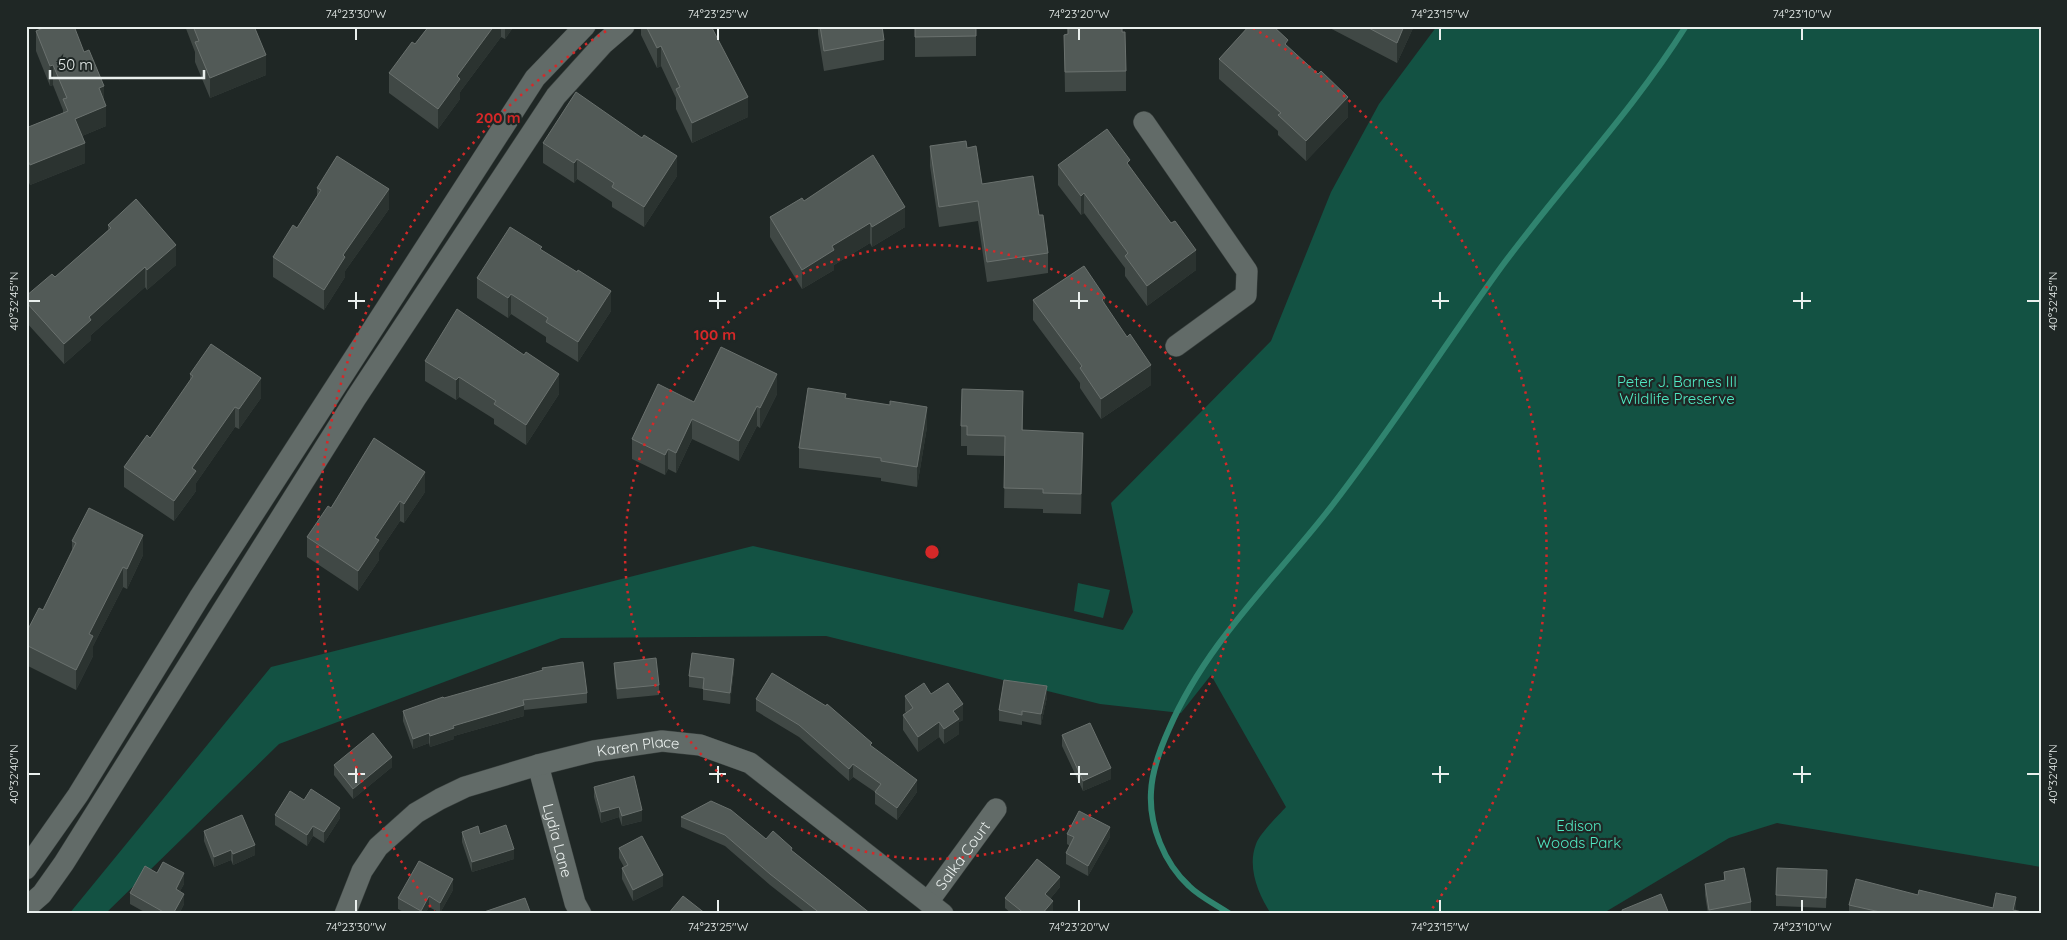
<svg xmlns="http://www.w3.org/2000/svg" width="2067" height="940" font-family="Quicksand,sans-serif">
<rect width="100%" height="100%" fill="#1f2725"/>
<!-- green -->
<path fill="#135243" d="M 1437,26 L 2041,26 L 2041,867 L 1777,823 L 1729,838 L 1602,914 L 1271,914 C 1258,894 1247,867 1256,844 C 1260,833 1278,816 1286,807 L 1211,675 L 1181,713 L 1100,704 L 826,636 L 561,638 L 279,744 L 105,914 L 69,914 L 271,667 L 753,546 L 1123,630 L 1133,612 L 1111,503 L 1271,341 L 1331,192 L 1379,104 Z
M 1078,583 L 1110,590 L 1103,618 L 1074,611 Z"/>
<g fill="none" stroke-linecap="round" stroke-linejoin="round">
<!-- stream -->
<path stroke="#30846f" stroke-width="6" d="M 1230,914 C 1217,905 1200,897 1189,886 C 1164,863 1149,825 1151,792 C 1152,770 1160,749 1169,729 C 1205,645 1271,583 1327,512 C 1389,433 1443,347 1502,266 C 1562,185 1632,112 1686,26"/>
<!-- minor casing -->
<g stroke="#3a413f" stroke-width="22">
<g id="minor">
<path d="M 1144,122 L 1247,271 L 1246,295 L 1176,346"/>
<path id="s1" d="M 538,765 L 575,903 L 581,914"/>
<path d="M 26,869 L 78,795 L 199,598 L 535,78 L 585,26"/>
<path id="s2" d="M 928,902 L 996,809"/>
<path d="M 26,908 L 42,894 L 64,863 L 356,398 L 556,96 L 603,44 L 624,26"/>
<path id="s3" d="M 345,914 L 362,871 L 378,847 L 416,813 L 440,799 L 465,787 L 538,765 L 594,751 L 662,741 L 700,745 L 750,763 L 943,914"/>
</g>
</g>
<!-- minor -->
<use href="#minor" stroke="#626b68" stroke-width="21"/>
</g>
<!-- wall -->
<path fill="#404845" d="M 185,26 L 254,26 L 266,75 L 210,98 L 195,62 L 195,52 Z
M 429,26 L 514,26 L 505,39 L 501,37 L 460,92 L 460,99 L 438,129 L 389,93 L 389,73 L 415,44 Z
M 641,26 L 712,26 L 712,29 L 748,117 L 692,143 L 676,109 L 676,98 L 661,66 L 657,68 L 641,35 Z
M 818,26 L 882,26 L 884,40 L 884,60 L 824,71 L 818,34 Z
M 915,26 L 976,26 L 976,56 L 915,57 Z
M 1067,26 L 1122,26 L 1126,71 L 1126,91 L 1065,92 L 1064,35 L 1068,34 Z
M 1326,26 L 1414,26 L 1397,63 Z
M 36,31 L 104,100 L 106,126 L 82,136 L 85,163 L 30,185 L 26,176 L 26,128 L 63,113 L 63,110 L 53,85 L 50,86 L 36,51 Z
M 1288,47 L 1348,117 L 1306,161 L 1278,135 L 1278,131 L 1219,79 L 1219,59 Z
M 543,143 L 677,176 L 644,227 L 612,207 L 612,202 L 577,179 L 574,183 L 543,163 Z
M 930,146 L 967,148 L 982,184 L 1039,215 L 1048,253 L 1048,273 L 987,282 L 978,221 L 939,227 L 930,166 Z
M 1058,165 L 1130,167 L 1196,270 L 1147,306 L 1125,276 L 1125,268 L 1084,213 L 1081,215 L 1058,185 Z
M 317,188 L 389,209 L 345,271 L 345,277 L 324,310 L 273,277 L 273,257 L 297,228 L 317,196 Z
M 804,201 L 905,227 L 872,247 L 870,243 L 834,265 L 834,270 L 802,289 L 770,237 L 770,217 Z
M 108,225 L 176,265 L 147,290 L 145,287 L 91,335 L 91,340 L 64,364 L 26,322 L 26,296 L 55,277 L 108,230 Z
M 542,250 L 611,311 L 578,362 L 546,342 L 546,337 L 511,314 L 508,318 L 477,298 L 477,278 Z
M 1033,300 L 1105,305 L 1151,385 L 1101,419 L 1080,388 L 1080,383 L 1033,320 Z
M 425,361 L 559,394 L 526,445 L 494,424 L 494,419 L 459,397 L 456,400 L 425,381 Z
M 190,374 L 261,398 L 239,429 L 235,427 L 196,483 L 196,491 L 174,521 L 124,487 L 124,467 L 150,438 L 190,381 Z
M 777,394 L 760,428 L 757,426 L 739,461 L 692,439 L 676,473 L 668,469 L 665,475 L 632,459 L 632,439 L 694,402 Z
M 846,398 L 927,427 L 917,487 L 881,481 L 881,478 L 799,468 L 799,448 Z
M 1023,411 L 1023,430 L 1083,453 L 1081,514 L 1043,513 L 1043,509 L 1004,508 L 1005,456 L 967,455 L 967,446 L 961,446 L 961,426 Z
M 425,492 L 404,523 L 400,521 L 379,552 L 379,560 L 358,591 L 307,557 L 307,537 L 331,508 Z
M 72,541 L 143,555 L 127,589 L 123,587 L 93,646 L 93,656 L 76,690 L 26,665 L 26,633 L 43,610 L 72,550 Z
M 614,663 L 659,685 L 659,695 L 617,699 L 614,673 Z
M 734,669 L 730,704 L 703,700 L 703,689 L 689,687 L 689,676 Z
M 587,693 L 587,703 L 524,710 L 524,716 L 454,736 L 454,739 L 430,747 L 429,743 L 413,749 L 403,721 L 403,711 L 444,698 Z
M 931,694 L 963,720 L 959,722 L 959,734 L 944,744 L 939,737 L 918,752 L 903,730 L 903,715 L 906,713 L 905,711 L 905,696 Z
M 1047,697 L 1041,725 L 1022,721 L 1022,725 L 999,721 L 999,710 Z
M 756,699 L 872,747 L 917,792 L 897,820 L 875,804 L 875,792 L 853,777 L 849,781 L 799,737 L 756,711 Z
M 1062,735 L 1111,779 L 1083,791 L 1062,746 Z
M 334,765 L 392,767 L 353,799 L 334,775 Z
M 594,787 L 642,821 L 622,826 L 619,817 L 601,823 L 594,797 Z
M 304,800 L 340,818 L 324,843 L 313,836 L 307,846 L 275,825 L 275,815 Z
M 681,817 L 766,839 L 792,851 L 871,914 L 807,914 L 770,885 L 725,846 L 681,827 Z
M 204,831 L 255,855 L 233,865 L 231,860 L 214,867 L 204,841 Z
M 462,832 L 480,834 L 514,859 L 472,872 L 462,842 Z
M 1067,834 L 1110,837 L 1088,876 L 1066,864 L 1066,853 L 1070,846 L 1067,844 Z
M 619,848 L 663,886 L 633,901 L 622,879 L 622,868 L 624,867 L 619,858 Z
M 1724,872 L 1751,902 L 1751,913 L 1745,914 L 1708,914 L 1705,895 L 1705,884 L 1724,881 Z
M 157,873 L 184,884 L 180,891 L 184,904 L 179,914 L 148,914 L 130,904 L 130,893 Z
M 1827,880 L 1826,908 L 1776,906 L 1776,895 Z
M 1060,887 L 1050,899 L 1053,911 L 1051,914 L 1012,914 L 1005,908 L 1005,898 Z
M 453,890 L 440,913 L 429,907 L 425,914 L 407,914 L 398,909 L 398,898 Z
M 1918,895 L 1993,908 L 2016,908 L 2016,910 L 2031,914 L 1849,914 L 1849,905 Z"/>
<!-- shaded-wall -->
<path fill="#2b3330" d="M 494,26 L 501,26 L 501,37 L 460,92 L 460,99 L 438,129 L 438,109 L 457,76 Z
M 505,26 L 514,26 L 505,39 Z
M 1404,26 L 1414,26 L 1397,63 L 1397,43 Z
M 661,46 L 661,66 L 657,68 L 657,48 Z
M 266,55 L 266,75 L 210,98 L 210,78 Z
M 53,65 L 53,85 L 50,86 L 50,66 Z
M 104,86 L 104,106 L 99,88 Z
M 748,97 L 748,117 L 692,143 L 692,123 Z
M 1348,97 L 1348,117 L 1306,161 L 1306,141 Z
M 106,106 L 106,126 L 75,139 L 75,119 Z
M 85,143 L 85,163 L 30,185 L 30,165 Z
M 677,156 L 677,176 L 644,227 L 644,207 Z
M 577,159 L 577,179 L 574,183 L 574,163 Z
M 389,189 L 389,209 L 345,271 L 345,277 L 324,310 L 324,290 L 343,255 Z
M 1084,193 L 1084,213 L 1081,215 L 1081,196 Z
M 905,207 L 905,227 L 872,247 L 872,227 Z
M 870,223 L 870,243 L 834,265 L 834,270 L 802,289 L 802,270 L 832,246 Z
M 176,245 L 176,265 L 147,290 L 147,270 Z
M 1196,250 L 1196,270 L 1147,306 L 1147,286 Z
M 145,267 L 145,287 L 91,335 L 91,340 L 64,364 L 64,344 L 89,317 Z
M 611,291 L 611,311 L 578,362 L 578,342 Z
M 511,294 L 511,314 L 508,318 L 508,298 Z
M 1105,297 L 1105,317 L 1102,300 Z
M 29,365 L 29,385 L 26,388 L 26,368 Z
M 1151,365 L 1151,385 L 1101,419 L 1101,399 Z
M 559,374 L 559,394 L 526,445 L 526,425 Z
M 777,374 L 777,394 L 760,428 L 760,408 Z
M 459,377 L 459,397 L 456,400 L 456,380 Z
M 261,378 L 261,398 L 239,429 L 239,409 Z
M 757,406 L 757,426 L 739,461 L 739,441 Z
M 235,407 L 235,427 L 196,483 L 196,491 L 174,521 L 174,501 L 192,468 Z
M 927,407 L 927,427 L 917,487 L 917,467 Z
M 692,419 L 692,439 L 676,473 L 676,453 Z
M 1083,433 L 1083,453 L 1081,514 L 1081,494 Z
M 668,449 L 668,469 L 665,475 L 665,455 Z
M 425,472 L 425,492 L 404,523 L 404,504 Z
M 400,501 L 400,521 L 379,552 L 379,560 L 358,591 L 358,571 L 375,538 Z
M 143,535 L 143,555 L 127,589 L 127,569 Z
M 123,567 L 123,587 L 93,646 L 93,656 L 76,690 L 76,670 L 89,634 Z
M 734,659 L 734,669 L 730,704 L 730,693 Z
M 1047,686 L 1047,697 L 1041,725 L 1041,714 Z
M 963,704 L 963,720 L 959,722 L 959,734 L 944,744 L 944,729 L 953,711 Z
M 524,705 L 524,716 L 454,736 L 454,739 L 430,747 L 430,736 L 453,726 Z
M 939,722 L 939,737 L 918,752 L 918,737 Z
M 429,733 L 429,743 L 413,749 L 413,739 Z
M 392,757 L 392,767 L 353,799 L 353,789 Z
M 853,764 L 853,777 L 849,781 L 849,769 Z
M 1111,768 L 1111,779 L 1083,791 L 1083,781 Z
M 917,780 L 917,792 L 897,820 L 897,808 Z
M 619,807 L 619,817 L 601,823 L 601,812 Z
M 340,808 L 340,818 L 324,843 L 324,832 Z
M 642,810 L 642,821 L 622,826 L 622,816 Z
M 313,826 L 313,836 L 307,846 L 307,835 Z
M 1110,827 L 1110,837 L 1088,876 L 1088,866 Z
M 255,845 L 255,855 L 233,865 L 233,854 Z
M 514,849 L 514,859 L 472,872 L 472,862 Z
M 231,850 L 231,860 L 214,867 L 214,857 Z
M 184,873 L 184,884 L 176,899 L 176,889 Z
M 663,875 L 663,886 L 633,901 L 633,890 Z
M 1060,877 L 1060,887 L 1045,905 L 1045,894 Z
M 453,879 L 453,890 L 440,913 L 440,903 Z
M 184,894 L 184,904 L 179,914 L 173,914 Z
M 429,896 L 429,907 L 425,914 L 421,914 L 421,911 Z
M 2016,897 L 2016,908 L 2015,914 L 2013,910 Z
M 1053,901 L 1053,911 L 1051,914 L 1042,914 Z"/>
<!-- building -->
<path fill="#525a57" stroke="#6a716e" d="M 48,26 L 74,26 L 84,52 L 89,50 L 104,86 L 99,88 L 106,106 L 75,119 L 85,143 L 30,165 L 26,156 L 26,128 L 68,111 L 63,99 L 67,98 L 53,65 L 50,66 L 36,31 Z
M 193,26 L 254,26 L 266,55 L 210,78 L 195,42 L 199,41 Z
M 429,26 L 494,26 L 457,76 L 460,79 L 438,109 L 389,73 L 412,42 L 415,44 Z
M 646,26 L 711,26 L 748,97 L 692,123 L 676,89 L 680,87 L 661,46 L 657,48 Z
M 820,26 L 882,26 L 884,40 L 824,51 Z
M 915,26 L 976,26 L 976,36 L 915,37 Z
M 1068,26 L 1122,26 L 1122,32 L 1125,32 L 1126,71 L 1065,72 L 1064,35 L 1068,34 Z
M 1249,26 L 1273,26 L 1288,40 L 1285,44 L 1318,74 L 1321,71 L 1348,97 L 1306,141 L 1278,115 L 1281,113 L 1219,59 Z
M 1365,26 L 1404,26 L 1397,43 Z
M 576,92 L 642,138 L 644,135 L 677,156 L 644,207 L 612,187 L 614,183 L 577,159 L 574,163 L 543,143 Z
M 1107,129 L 1130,160 L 1127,163 L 1171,223 L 1175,221 L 1196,250 L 1147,286 L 1125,256 L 1128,253 L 1084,193 L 1081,196 L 1058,165 Z
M 966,141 L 967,148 L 976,146 L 982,184 L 1033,176 L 1039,215 L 1043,215 L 1048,253 L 987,262 L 978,201 L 939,207 L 930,146 Z
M 873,155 L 905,207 L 872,227 L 870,223 L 832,246 L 834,250 L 802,270 L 770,217 L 802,198 L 804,201 Z
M 337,156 L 389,189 L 343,255 L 345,257 L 324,290 L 273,257 L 293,225 L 297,228 L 321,190 L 317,188 Z
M 136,199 L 176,245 L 147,270 L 145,267 L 89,317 L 91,320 L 64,344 L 26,302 L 26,296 L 52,274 L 55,277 L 111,228 L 108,225 Z
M 510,227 L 542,247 L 540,249 L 577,272 L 578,270 L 611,291 L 578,342 L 546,322 L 548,318 L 511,294 L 508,298 L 477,278 Z
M 1084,266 L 1105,297 L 1102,300 L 1127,337 L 1130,334 L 1151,365 L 1101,399 L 1080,368 L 1082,366 L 1033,300 Z
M 457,309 L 524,355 L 526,352 L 559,374 L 526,425 L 494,404 L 496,401 L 459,377 L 456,380 L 425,361 Z
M 211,344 L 261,378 L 239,409 L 235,407 L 192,468 L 196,471 L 174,501 L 124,467 L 147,435 L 150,438 L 193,376 L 190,374 Z
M 721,347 L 777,374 L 760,408 L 757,406 L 739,441 L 692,419 L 676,453 L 668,449 L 665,455 L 632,439 L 658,384 L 694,402 Z
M 26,361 L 29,365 L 26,368 Z
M 808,388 L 846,394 L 845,398 L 890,405 L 890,401 L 927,407 L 917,467 L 881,461 L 881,458 L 799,448 Z
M 962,389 L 1023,391 L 1022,430 L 1083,433 L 1081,494 L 1043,493 L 1043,489 L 1004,488 L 1005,436 L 967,435 L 967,426 L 961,426 Z
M 374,438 L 425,472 L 404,504 L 400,501 L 375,538 L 379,540 L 358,571 L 307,537 L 328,506 L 331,508 Z
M 89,508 L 143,535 L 127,569 L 123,567 L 89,634 L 93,636 L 76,670 L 26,645 L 26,633 L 39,608 L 43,610 L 76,543 L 72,541 Z
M 692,653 L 734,659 L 730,693 L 703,689 L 704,678 L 689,676 Z
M 656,658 L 659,685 L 617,689 L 614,663 Z
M 583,662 L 587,693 L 523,700 L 524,705 L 453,726 L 454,728 L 430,736 L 429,733 L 413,739 L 403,711 L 443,697 L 444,698 L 543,670 L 542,668 Z
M 772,673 L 826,706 L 827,704 L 872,743 L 870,745 L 917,780 L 897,808 L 875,792 L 881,784 L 853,764 L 849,769 L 799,725 L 756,699 Z
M 1004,680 L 1047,686 L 1041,714 L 1022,711 L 1022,715 L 999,710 Z
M 924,683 L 931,694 L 948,683 L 963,704 L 953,711 L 959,719 L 944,729 L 939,722 L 918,737 L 903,715 L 913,708 L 905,696 Z
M 1090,723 L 1111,768 L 1083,781 L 1062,735 Z
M 373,733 L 392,757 L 353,789 L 334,765 Z
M 634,776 L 642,810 L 622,816 L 619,807 L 601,812 L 594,787 Z
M 311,789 L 340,808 L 324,832 L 313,826 L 307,835 L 275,815 L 290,791 L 304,800 Z
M 711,801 L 731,810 L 766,839 L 773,831 L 792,848 L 791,850 L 871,914 L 821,914 L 770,874 L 725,835 L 681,817 Z
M 1079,811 L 1110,827 L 1088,866 L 1066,853 L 1074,837 L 1067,834 Z
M 242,815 L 255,845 L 233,854 L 231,850 L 214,857 L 204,831 Z
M 506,825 L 514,849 L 472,862 L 462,832 L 478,826 L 480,834 Z
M 642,836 L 663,875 L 633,890 L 622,868 L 628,865 L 619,848 Z
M 1037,859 L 1060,877 L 1045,894 L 1053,901 L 1042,914 L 1025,914 L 1005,898 Z
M 419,861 L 453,879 L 440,903 L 429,896 L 421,911 L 398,898 Z
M 163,862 L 184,873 L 176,889 L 184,894 L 173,914 L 167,914 L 130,893 L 145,866 L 157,873 Z
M 1744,868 L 1751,902 L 1709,910 L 1705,884 L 1725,880 L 1724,872 Z
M 1777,868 L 1827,870 L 1826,898 L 1776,895 Z
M 1856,879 L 1918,895 L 1919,890 L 1993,908 L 1996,893 L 2016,897 L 2013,910 L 2031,914 L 1889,914 L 1849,905 Z
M 1661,894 L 1669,914 L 1623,914 L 1622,910 Z
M 683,896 L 706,914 L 668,914 Z
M 525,898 L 531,914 L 484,914 L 484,912 Z"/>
<!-- ticks -->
<path fill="none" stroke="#e9efed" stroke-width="2" d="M 356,28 L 356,40M 718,28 L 718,40M 1079,28 L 1079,40M 1440,28 L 1440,40M 1802,28 L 1802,40M 356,292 L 356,309M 718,292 L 718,309M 1079,292 L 1079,309M 1440,292 L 1440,309M 1802,292 L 1802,309M 28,301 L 40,301M 348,301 L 365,301M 709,301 L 726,301M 1070,301 L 1088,301M 1432,301 L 1449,301M 1793,301 L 1811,301M 2027,301 L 2040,301M 356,766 L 356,783M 718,766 L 718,783M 1079,766 L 1079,783M 1440,766 L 1440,783M 1802,766 L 1802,783M 28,774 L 40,774M 348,774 L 365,774M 709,774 L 726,774M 1070,774 L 1088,774M 1432,774 L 1449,774M 1793,774 L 1811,774M 2027,774 L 2040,774M 356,900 L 356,912M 718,900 L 718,912M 1079,900 L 1079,912M 1440,900 L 1440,912M 1802,900 L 1802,912"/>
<!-- distance rings -->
<g fill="none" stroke="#d62828" stroke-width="2.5" stroke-dasharray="2.5 5">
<circle cx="932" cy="552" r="307"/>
<path d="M435 913A614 614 0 0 1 611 28M1253 28A614 614 0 0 1 1429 913"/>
</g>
<g text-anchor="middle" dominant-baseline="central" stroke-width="4.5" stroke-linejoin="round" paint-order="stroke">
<!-- park labels -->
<g font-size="15" fill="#50eac4" stroke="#1f2725">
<text x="1677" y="381">Peter J. Barnes III<tspan x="1677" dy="17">Wildlife Preserve</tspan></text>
<text x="1579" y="825">Edison<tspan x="1579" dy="17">Woods Park</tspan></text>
</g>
<!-- street labels -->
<g font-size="15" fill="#e9efed" stroke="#1f2725">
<text stroke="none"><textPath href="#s3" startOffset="360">Karen Place</textPath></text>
<text stroke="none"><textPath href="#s1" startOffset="78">Lydia Lane</textPath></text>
<text stroke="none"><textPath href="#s2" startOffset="58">Salka Court</textPath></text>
</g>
</g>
<circle cx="932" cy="552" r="8" fill="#d62828" stroke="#1f2725" stroke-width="2.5"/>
<g font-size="15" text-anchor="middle" font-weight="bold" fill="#d62828" stroke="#1f2725" stroke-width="4.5" stroke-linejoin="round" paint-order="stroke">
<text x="498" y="123">200 m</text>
<text x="715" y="340">100 m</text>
</g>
<!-- border -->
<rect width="2067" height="940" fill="none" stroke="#1f2725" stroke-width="55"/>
<!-- scale -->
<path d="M50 70v8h154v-8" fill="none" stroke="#e9efed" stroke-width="2.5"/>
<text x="58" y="70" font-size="15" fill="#e9efed" stroke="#1f2725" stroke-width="4" paint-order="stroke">50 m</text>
<rect x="28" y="28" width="2012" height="884" fill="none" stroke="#e9efed" stroke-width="2"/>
<g font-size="12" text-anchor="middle" fill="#e9efed">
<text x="356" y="18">74°23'30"W</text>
<text x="718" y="18">74°23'25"W</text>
<text x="1079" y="18">74°23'20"W</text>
<text x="1440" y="18">74°23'15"W</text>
<text x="1802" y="18">74°23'10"W</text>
<text transform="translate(14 301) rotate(-90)" y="4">40°32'45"N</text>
<text transform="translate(2053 301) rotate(-90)" y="4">40°32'45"N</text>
<text transform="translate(14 774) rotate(-90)" y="4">40°32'40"N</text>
<text transform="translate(2053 774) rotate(-90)" y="4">40°32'40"N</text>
<text x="356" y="931">74°23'30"W</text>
<text x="718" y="931">74°23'25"W</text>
<text x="1079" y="931">74°23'20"W</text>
<text x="1440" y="931">74°23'15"W</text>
<text x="1802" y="931">74°23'10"W</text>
</g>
</svg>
